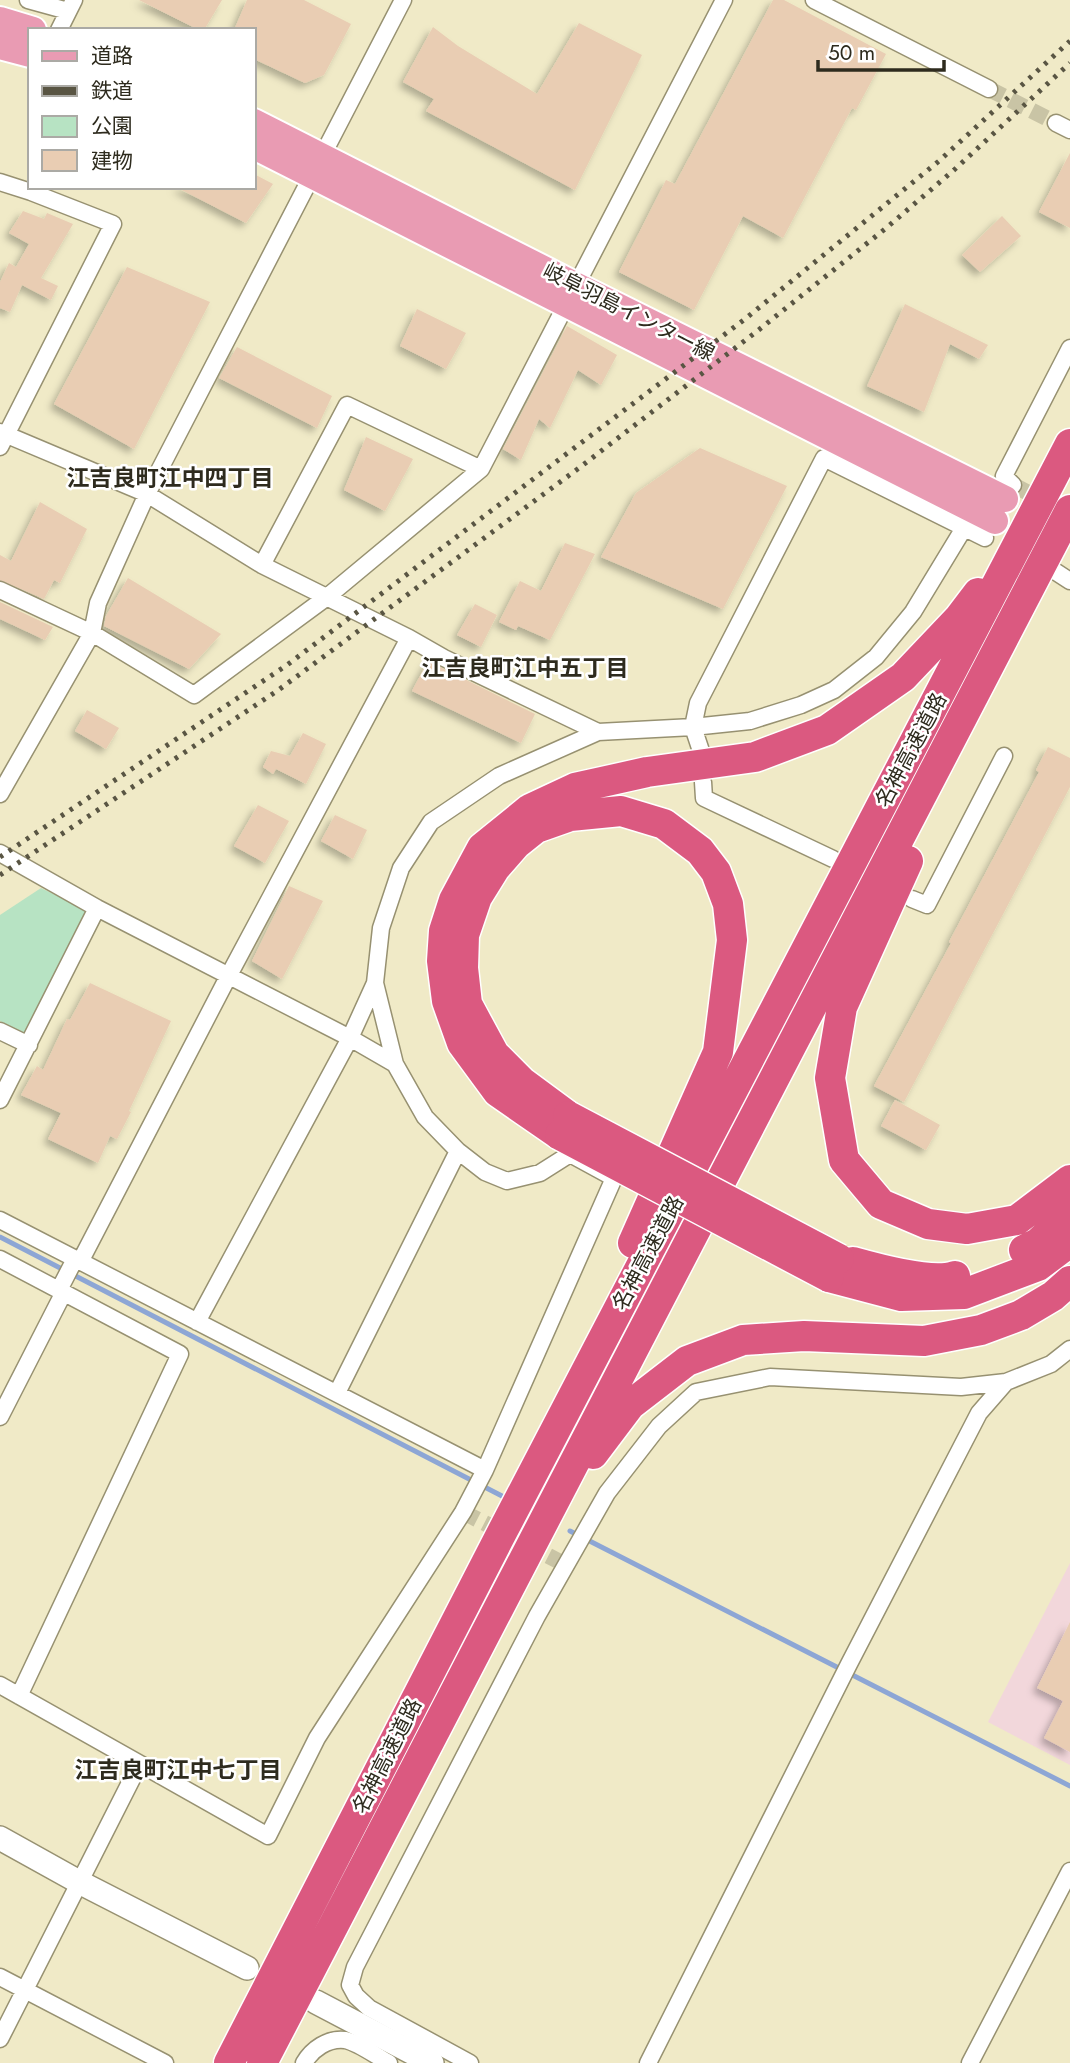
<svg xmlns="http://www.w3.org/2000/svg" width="1070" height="2063" font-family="Jost,'Noto Sans JP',sans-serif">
<defs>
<filter id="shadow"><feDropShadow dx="-4.5" dy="4.5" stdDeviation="3.5" flood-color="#0004"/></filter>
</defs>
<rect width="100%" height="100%" fill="#f0eac7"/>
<!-- commercial -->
<path fill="#f2d7db" d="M 1070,1563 L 1070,1765 L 988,1722 Z"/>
<!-- green -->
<path fill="#b7e3c3" d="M 41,888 L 87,910 L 25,1033 L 0,1021 L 0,915 Z"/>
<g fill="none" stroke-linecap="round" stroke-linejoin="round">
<!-- stream -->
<path stroke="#8da6d5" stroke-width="5" d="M 0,1237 L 502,1496
M 570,1531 L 1070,1786"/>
</g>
<!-- building -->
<path fill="#e9cdb3" filter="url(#shadow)" d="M 139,0 L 222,0 L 204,30 L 199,30 Z
M 247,0 L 304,0 L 351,24 L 324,75 L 305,83 L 254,59 L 254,30 L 234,30 Z
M 773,0 L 784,0 L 886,54 L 856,110 L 852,108 L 783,238 L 743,216 L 694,310 L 619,272 L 666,180 L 675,184 Z
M 579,23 L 642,55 L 575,190 L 426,111 L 434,99 L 403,82 L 433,27 L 458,46 L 537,94 Z
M 1070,153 L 1070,228 L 1039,212 Z
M 254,174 L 273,184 L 246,223 L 176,187 L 254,187 Z
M 23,211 L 44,219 L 47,213 L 73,224 L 41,278 L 58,286 L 51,300 L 22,285 L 10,312 L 0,308 L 0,282 L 9,263 L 16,267 L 29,244 L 9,233 Z
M 1002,216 L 1021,236 L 980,272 L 962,255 Z
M 127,267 L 210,302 L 134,449 L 54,404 Z
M 905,304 L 988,345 L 979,359 L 950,344 L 924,412 L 867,386 Z
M 417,309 L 466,333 L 446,369 L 400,346 Z
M 567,326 L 617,355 L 601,385 L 578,370 L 550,428 L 539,419 L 521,460 L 503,449 Z
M 237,347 L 332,396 L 317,428 L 219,378 Z
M 366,437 L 413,459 L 385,511 L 344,490 Z
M 700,448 L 787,486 L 723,609 L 601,557 L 636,493 Z
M 40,502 L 87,529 L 60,583 L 54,580 L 44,599 L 0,580 L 0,555 L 11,561 Z
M 565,543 L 595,554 L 550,640 L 518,626 L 516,630 L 499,622 L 520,581 L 541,591 Z
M 128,578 L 221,634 L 189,669 L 104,626 L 106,616 Z
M 0,602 L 53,627 L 45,640 L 0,619 Z
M 475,604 L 497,615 L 481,647 L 457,635 Z
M 428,661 L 535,714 L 521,743 L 412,691 Z
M 87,710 L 119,728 L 106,749 L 75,731 Z
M 303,733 L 326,744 L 306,784 L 276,769 L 273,774 L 263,767 L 271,751 L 290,756 Z
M 1048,747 L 1070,758 L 1070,787 L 904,1102 L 874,1086 L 951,943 L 949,942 L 1039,772 L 1036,770 Z
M 258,805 L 289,821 L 265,863 L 234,846 Z
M 335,815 L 367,830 L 353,859 L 321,841 Z
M 289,886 L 323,901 L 282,979 L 252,961 Z
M 90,983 L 171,1021 L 129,1111 L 131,1112 L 117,1139 L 110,1136 L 98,1163 L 48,1139 L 61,1113 L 21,1095 L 37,1066 L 43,1070 L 67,1019 L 70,1020 Z
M 895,1100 L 940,1125 L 926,1150 L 881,1126 Z
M 1070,1622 L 1070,1752 L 1044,1738 L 1063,1701 L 1037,1688 Z"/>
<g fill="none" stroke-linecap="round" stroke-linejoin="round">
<!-- street-tunnel -->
<path stroke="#c9c4a5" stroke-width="16" stroke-dasharray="16 8" stroke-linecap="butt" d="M 989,89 L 1056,123
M 1013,485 L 1070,514
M 463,1512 L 566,1565"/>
<!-- street casing -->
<g stroke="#979171" stroke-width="19">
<path id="street" d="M 28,0 L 68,11
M 814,0 L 989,89
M 59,30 L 74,0
M 1056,123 L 1070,130
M 0,182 L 31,192 L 113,224 L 0,447
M 0,432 L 147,494 L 262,565 L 409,638 L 444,658 L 598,732
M 1013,485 L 1004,476 L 1070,348
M 262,565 L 347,405 L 481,469
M 1053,570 L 1070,581
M 0,590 L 92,633 L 194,695 L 327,597 L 481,469 L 724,0
M 702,754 L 693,727 L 698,703 L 824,458 L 985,538
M 703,782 L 704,798 L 833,859
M 0,794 L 92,633 L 98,603 L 147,494 L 403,0
M 0,853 L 97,908 L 350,1038 L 395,1064 L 425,1117 L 458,1151 L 485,1172 L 507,1181 L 540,1173 L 570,1154 L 614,1178 L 485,1470 L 463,1512 L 317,1738 L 268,1836 L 0,1685
M 912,899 L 927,905 L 1004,756
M 375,983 L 395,1064
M 0,1031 L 29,1045
M 0,1100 L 97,908
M 0,1220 L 485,1470
M 0,1259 L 180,1354 L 19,1696
M 80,1262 L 228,977 L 409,638
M 59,1290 L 75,1259
M 197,1322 L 350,1038 L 375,983 L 381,928 L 401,868 L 431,822 L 499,776 L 598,732 L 693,727 L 750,721 L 801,705 L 834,690 L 876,657 L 913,612 L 964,528
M 337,1393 L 458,1151
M 0,1417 L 64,1292
M 0,1977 L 165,2063
M 0,2039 L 139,1765
M 304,2063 C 312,2049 328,2038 345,2040 C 357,2042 378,2057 389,2063
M 470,2063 L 369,2008 L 356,1996 L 350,1985 L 355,1967 L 537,1616 L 607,1493 L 659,1426 L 696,1392 L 770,1377 L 961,1387 L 1006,1382 L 1051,1364 L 1070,1349
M 648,2063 L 849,1664 L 979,1413 L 1006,1382
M 970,2063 L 1070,1871"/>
</g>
<!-- secondary casing -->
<g stroke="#979171" stroke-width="26">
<path id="secondary" d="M 0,1838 L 79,1882 L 247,1968
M 316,2002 L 432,2063"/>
</g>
<!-- primary casing -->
<g stroke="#fff" stroke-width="30">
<path id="primary" d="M 0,20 L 33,30
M 0,46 L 30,54
M 254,122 L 575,285 L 1005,499
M 254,146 L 995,521"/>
</g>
<!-- highway casing -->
<g stroke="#fff" stroke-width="33">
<path id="highway" d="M 908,861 L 842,1007 L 830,1078 L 844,1160 L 881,1204 L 928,1224 L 967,1229 L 1017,1220 L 1070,1180
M 568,1116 L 522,1082 L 494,1054 L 467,1004 L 463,968 L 464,935 L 477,897 L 495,868 L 516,844 L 536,828 L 570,816 L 621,811 L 664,824 L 700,851 L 716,872 L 728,904 L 732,940 L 718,1052 L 633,1243
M 560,1135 L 498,1092 L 462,1043 L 447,1001 L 442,961 L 444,931 L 454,900 L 482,848 L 530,809 L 575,788 L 647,772 L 755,757 L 827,730 L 903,677 L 959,618 L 978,593
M 1024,1250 L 1038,1243 L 1070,1213
M 853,1262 C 878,1269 931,1284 955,1276
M 829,1277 L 901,1296 L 964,1294 L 1038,1266 L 1070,1242
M 593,1454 L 630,1405 L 687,1361 L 743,1340 L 804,1336 L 924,1341 L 981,1330 L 1021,1315 L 1053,1296 L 1070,1281
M 229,2063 L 498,1540 L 1070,444
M 262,2063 L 1070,510"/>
</g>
<!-- street -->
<use href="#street" stroke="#fff" stroke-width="16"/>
<!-- secondary -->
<use href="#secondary" stroke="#fff" stroke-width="23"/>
<!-- primary -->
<use href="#primary" stroke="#e99bb3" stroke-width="26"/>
<!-- highway -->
<use href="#highway" stroke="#db5980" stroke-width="30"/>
<!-- rail -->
<path stroke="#595543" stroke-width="5" stroke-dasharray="3.5 7" stroke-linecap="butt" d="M 0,857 L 287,665 L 745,319 L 939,161 L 1070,41
M 0,875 L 277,691 L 579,468 L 756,332 L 885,229 L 954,170 L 1070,63"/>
<!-- highway-bridge casing -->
<g stroke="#fff" stroke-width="33" stroke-linecap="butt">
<path id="highway-bridge" d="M 568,1116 L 839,1259
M 560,1135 L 829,1277"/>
</g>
<!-- highway-bridge -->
<use href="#highway-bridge" stroke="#db5980" stroke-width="30"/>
</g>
<g text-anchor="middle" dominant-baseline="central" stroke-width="5" stroke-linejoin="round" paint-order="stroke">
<!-- street labels -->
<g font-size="21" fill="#2e2b1e" stroke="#fff">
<text transform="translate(629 312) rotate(27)">岐阜羽島インター線</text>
<text transform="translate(911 750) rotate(-62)">名神高速道路</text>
<text transform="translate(648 1253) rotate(-62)">名神高速道路</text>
<text transform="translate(387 1756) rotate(-63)">名神高速道路</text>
</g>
<!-- neighbourhood labels -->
<g font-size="23" font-weight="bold" fill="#2e2b1e" stroke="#fff">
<text x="170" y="478">江吉良町江中四丁目</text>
<text x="525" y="668">江吉良町江中五丁目</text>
<text x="178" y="1770">江吉良町江中七丁目</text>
</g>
</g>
<!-- legend -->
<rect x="28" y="28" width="228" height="161" fill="#ffffff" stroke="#abaaa5" stroke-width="2"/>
<rect x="42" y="51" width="35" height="10" fill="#e99bb3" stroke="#abaaa5" stroke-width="2"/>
<text x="91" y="63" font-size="21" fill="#2e2b1e">道路</text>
<rect x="42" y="86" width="35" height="10" fill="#595543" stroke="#abaaa5" stroke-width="2"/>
<text x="91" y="98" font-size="21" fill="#2e2b1e">鉄道</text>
<rect x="42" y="116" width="35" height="21" fill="#b7e3c3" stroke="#abaaa5" stroke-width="2"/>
<text x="91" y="133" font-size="21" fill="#2e2b1e">公園</text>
<rect x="42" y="150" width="35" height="21" fill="#e9cdb3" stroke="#abaaa5" stroke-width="2"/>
<text x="91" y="168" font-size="21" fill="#2e2b1e">建物</text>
<!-- scale -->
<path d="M818 60v10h126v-10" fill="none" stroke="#2e2b1e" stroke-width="3.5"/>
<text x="828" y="60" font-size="21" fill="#2e2b1e" stroke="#ffffff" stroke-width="5" paint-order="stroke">50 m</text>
</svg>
